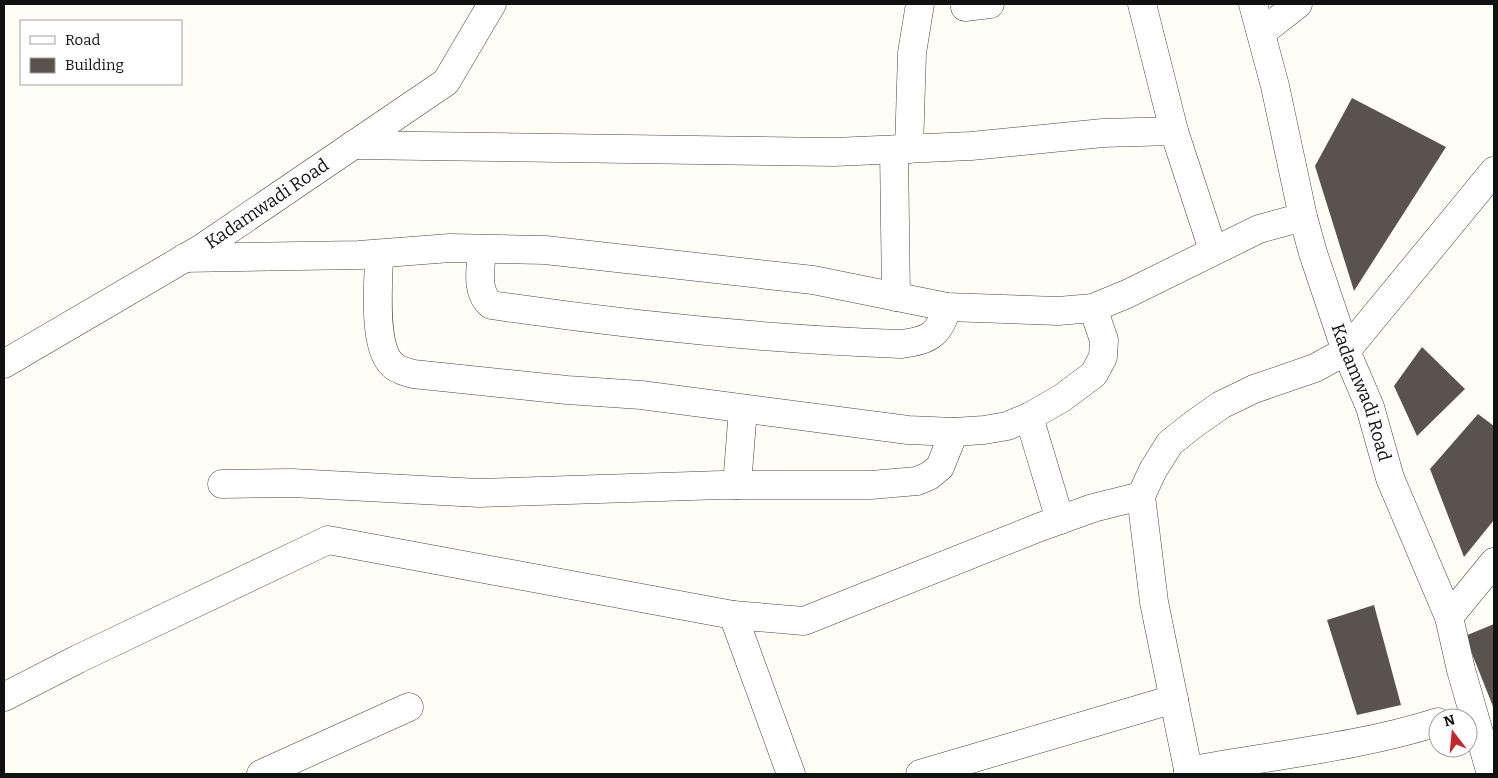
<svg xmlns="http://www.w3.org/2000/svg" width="1498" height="778" font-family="Bitter,serif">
<rect width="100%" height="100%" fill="#fffdf5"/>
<!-- building -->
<path fill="#5a524d" d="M 1352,98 L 1446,147 L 1354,291 L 1315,166 Z
M 1422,347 L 1465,389 L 1417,436 L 1394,386 Z
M 1478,414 L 1494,426 L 1494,520 L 1464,557 L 1430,469 Z
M 1374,605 L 1401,705 L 1357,715 L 1327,620 Z
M 1494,624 L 1494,709 L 1465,636 Z"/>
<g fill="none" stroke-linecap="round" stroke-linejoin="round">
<!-- minor casing -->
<g stroke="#444" stroke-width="29">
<g id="minor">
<path d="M 1142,4 L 1174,131"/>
<path id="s1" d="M 1253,4 L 1275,86 L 1303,217 L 1313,253 L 1346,351 L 1370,407 L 1390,478 L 1449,617 L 1461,670 L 1491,774"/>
<path d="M 965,7 L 990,4"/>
<path d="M 1261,33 L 1298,4"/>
<path d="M 353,145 L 834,152 L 971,146 L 1103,133 L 1174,131 L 1213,250"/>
<path d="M 909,149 L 912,53 L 920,4"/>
<path d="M 894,150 L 896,297"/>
<path d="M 482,249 C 481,267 475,292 491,305 C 627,325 763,339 901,344 C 928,341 940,335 947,307"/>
<path d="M 379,254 C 379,280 371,351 395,367 C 400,371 408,372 413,374 L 567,390 L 641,395 L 908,430 L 954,432 L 984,430 L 1007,426 L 1029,417 L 1062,398 L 1094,374 L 1103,357 L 1104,340 L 1093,308"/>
<path d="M 184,258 L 359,255 L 450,248 L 545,250 L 813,280 L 947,307 L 1058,311 L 1093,308 L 1127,294 L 1259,229 L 1303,217"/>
<path id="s2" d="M 4,364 L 202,248 L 446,82 L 492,4"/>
<path d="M 1029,417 L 1060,520"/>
<path d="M 222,484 L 292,483 L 479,493 L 722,485 L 871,485 L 917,481 L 929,476 L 940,467 L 954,432"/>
<path d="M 737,485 L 743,409"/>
<path d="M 733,615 L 804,621 L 1040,527 L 1093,508 L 1141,496"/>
<path d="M 1449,617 L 1494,562"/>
<path d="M 4,697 L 78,659 L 328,540 L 733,615 L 791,774"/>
<path d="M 1188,771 C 1272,755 1356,748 1438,722"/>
<path d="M 261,774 L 409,707"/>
<path d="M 920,774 L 1174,699"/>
<path d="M 1189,774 L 1154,602 L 1141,496 L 1153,470 L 1170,443 L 1194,424 L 1221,405 L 1254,389 L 1315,368 L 1346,351 L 1494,171"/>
</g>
</g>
<!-- minor -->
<use href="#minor" stroke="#fff" stroke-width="28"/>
</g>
<g text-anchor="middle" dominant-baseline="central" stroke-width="5" stroke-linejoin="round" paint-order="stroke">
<!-- street labels -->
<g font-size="18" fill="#111" stroke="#fff">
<text stroke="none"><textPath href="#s2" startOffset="308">Kadamwadi Road</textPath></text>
<text stroke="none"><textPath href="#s1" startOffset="404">Kadamwadi Road</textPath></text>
</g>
</g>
<!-- border -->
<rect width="1498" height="778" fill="none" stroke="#111111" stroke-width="10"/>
<!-- legend -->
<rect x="20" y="20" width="162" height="65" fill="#ffffff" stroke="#a0a0a0"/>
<rect x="30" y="36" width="25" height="8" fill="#ffffff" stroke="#a0a0a0"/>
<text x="65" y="45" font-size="15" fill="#111111">Road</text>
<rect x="30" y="58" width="25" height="15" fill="#5a524d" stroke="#a0a0a0"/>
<text x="65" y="70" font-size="15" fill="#111111">Building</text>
<!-- north arrow -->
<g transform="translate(1453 733) rotate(344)"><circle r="24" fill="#ffffff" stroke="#a0a0a0"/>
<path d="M0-4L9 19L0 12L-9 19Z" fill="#c4262e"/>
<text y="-8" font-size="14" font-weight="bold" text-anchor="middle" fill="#111111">N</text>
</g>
</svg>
